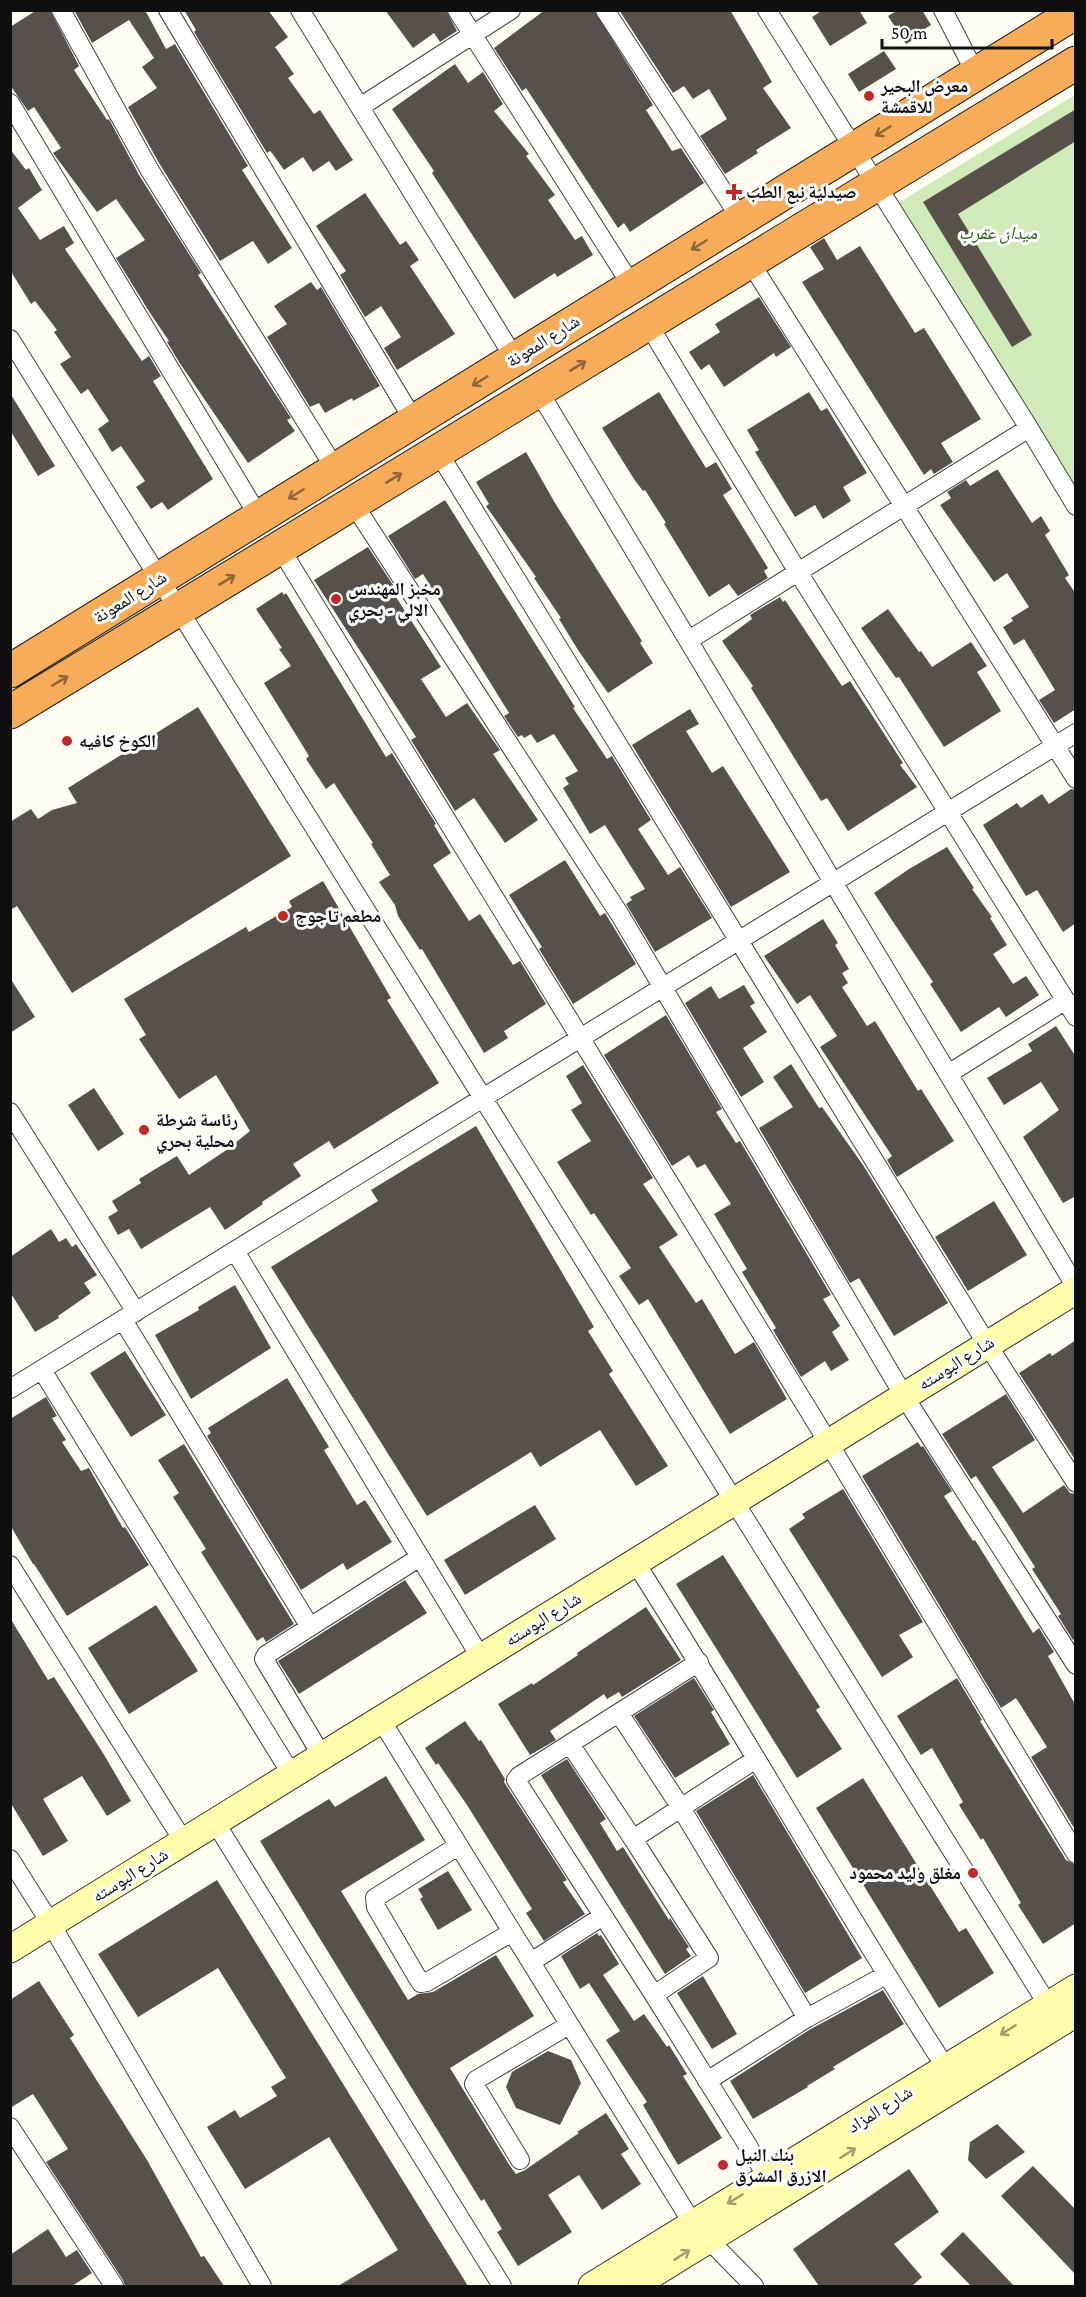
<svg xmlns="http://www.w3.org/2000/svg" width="1086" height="2297" font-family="'Crimson Pro','Noto Naskh Arabic',serif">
<rect width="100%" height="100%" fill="#fffdf1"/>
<!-- green -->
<path fill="#d0eaba" d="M 1075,95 L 1075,510 L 890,208 Z"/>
<!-- building -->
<path fill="#58514b" d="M 37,10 L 50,10 L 79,66 L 74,70 L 107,120 L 109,119 L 139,175 L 201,273 L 198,275 L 291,418 L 287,420 L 295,431 L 248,463 L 179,362 L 167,342 L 169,341 L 150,313 L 116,258 L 145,240 L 116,199 L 97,212 L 53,153 L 61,148 L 34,107 L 28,111 L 10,85 L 10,27 Z
M 74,10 L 145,10 L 166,49 L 175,44 L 248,166 L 242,170 L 292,248 L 268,264 L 253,241 L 220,261 L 159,163 L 128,107 L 157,88 L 142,67 L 154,58 L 129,20 L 92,43 Z
M 184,10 L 268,10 L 288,37 L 275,47 L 294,74 L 288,78 L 314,114 L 320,110 L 353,160 L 336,171 L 329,161 L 313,172 L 303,157 L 284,170 L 272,153 L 270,151 L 267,153 L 194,32 L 196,30 Z
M 385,10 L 446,10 L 457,31 L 440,42 L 434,33 L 413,48 Z
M 545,10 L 594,10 L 653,105 L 646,110 L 672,151 L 681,148 L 704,183 L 630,232 L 624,223 L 618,228 L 526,88 L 522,91 L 494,48 Z
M 619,10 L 730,10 L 772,82 L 763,88 L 791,128 L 756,150 L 758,153 L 725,174 L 700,136 L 727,119 L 709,89 L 693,99 L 684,86 L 673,93 Z
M 823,10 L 859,10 L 867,23 L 830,46 L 812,17 Z
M 898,10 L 922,10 L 931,25 L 921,31 L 923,34 L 906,44 L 888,16 Z
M 884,51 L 896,69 L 859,92 L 848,74 Z
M 455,64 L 468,83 L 483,72 L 503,104 L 494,111 L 529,154 L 526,156 L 555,195 L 548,200 L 575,240 L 582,236 L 593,255 L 557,277 L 555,273 L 514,299 L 432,173 L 434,171 L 392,109 Z
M 1076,109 L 1076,141 L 958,214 L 1032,335 L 1012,347 L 923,202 Z
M 10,149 L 26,170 L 29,168 L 42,190 L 18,208 L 40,240 L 64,226 L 74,243 L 65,249 L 142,361 L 149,356 L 161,376 L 153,381 L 213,479 L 168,510 L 162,502 L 151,509 L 136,487 L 145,481 L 121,446 L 112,452 L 98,429 L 109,421 L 88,389 L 81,394 L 60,364 L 71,357 L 54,332 L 57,330 L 35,301 L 31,304 L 10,270 Z
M 365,193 L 400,245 L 406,241 L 419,260 L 410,266 L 455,334 L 397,370 L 384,348 L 401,337 L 381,306 L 365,317 L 340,275 L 346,271 L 316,226 Z
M 824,238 L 837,260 L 860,246 L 915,333 L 924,328 L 981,419 L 941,443 L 953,462 L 934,474 L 931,469 L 924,475 L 802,282 L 824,269 L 810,247 Z
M 311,282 L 317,290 L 321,287 L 380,386 L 353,401 L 352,398 L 325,413 L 319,403 L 310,407 L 267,337 L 287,324 L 274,306 Z
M 759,297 L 791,347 L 776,357 L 774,353 L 724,387 L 709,364 L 701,370 L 689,352 L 720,332 L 715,324 Z
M 659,392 L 706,468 L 716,462 L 732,489 L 723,495 L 768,568 L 764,571 L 768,578 L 738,596 L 729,584 L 709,597 L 664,524 L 666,523 L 645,490 L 643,491 L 634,479 L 602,428 Z
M 809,392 L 821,411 L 827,408 L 867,473 L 843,487 L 851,501 L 823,519 L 815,505 L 795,517 L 755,452 L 759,450 L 747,430 Z
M 10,393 L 55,466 L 38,476 L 10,430 Z
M 526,452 L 555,503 L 627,617 L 642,641 L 640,643 L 653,663 L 608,693 L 578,650 L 559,619 L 561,618 L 534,578 L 536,577 L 486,506 L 489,504 L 476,482 Z
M 996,470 L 998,470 L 1032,523 L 1041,516 L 1050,531 L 1045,535 L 1069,575 L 1065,578 L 1076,594 L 1076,709 L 1054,723 L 1039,700 L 1055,690 L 1024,639 L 1014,645 L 1003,627 L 1013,621 L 1011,618 L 1029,607 L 1007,573 L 994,582 L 940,505 L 951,498 L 947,492 L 966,480 L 970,486 Z
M 445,500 L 575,707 L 573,708 L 607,759 L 612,756 L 651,820 L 638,829 L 668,875 L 680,867 L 712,918 L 655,952 L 626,904 L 632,900 L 630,897 L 645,889 L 605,825 L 590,834 L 563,788 L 569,784 L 565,778 L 578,771 L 554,734 L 537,743 L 531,734 L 524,738 L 522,735 L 518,737 L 504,716 L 509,713 L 423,574 L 415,579 L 388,536 Z
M 368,547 L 397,591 L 394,594 L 441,667 L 421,679 L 446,717 L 467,703 L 500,750 L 493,754 L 538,820 L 505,843 L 474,798 L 455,811 L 411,740 L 416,737 L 314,580 Z
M 282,592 L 284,595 L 286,593 L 386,757 L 392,753 L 436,824 L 434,825 L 451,853 L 433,865 L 469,921 L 480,914 L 513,965 L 520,961 L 546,1004 L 504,1031 L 508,1038 L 484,1053 L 422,949 L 420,950 L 398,916 L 395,905 L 379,882 L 390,875 L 371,844 L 373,843 L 334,783 L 326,789 L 306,759 L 309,756 L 264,683 L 291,666 L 279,649 L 282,648 L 256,609 Z
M 780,597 L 783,602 L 785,600 L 842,686 L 850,681 L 903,763 L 900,765 L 917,787 L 848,831 L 827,798 L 821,801 L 751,688 L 753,686 L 722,641 L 752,619 L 750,615 Z
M 888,609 L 919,652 L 921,651 L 932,667 L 971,642 L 987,666 L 977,672 L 1001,711 L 944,747 L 899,677 L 896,678 L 861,628 Z
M 198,707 L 291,856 L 72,993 L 17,906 L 10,910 L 10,822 L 31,809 L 38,819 L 52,810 L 77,803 L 68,788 Z
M 690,709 L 699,724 L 686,731 L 712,773 L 723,766 L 790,872 L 731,907 L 632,745 Z
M 1071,789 L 1076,790 L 1076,923 L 1063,932 L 1037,890 L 1026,896 L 983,825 L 1017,803 L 1021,808 L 1042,794 L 1049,804 Z
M 947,847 L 974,888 L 972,889 L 992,917 L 990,918 L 1007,945 L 993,954 L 1013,984 L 1026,976 L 1039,995 L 1006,1017 L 999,1007 L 961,1032 L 930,984 L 933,982 L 874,893 L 909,869 Z
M 565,860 L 600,916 L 605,913 L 636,964 L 573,1004 L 539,949 L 542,947 L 509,895 Z
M 323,881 L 391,998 L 387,1000 L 439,1083 L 334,1149 L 329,1141 L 293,1164 L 301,1176 L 262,1202 L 263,1204 L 225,1230 L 210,1207 L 141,1249 L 129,1229 L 118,1235 L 108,1217 L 118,1211 L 112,1201 L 141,1183 L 139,1179 L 177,1156 L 189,1175 L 225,1151 L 250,1131 L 216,1075 L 179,1099 L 139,1039 L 146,1035 L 124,999 L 246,927 L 249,932 L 292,907 L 289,901 Z
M 823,919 L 838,943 L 835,945 L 849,969 L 842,973 L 848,983 L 842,987 L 867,1026 L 875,1021 L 918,1091 L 921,1089 L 954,1141 L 897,1177 L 887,1160 L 892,1156 L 820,1047 L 837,1036 L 810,995 L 797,1004 L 764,956 Z
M 10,978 L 35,1017 L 10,1033 Z
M 744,985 L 755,1003 L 750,1006 L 767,1032 L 743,1048 L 764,1082 L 741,1097 L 685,1003 L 711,986 L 719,999 Z
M 666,1015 L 722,1109 L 716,1112 L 736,1143 L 740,1141 L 831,1295 L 823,1299 L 840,1326 L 832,1332 L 849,1360 L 831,1371 L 825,1361 L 801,1377 L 773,1330 L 776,1328 L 742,1272 L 747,1269 L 714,1214 L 731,1204 L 705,1164 L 697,1168 L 689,1155 L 672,1166 L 604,1055 Z
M 1056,1026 L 1076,1057 L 1076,1196 L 1063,1203 L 1023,1137 L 1059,1110 L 1041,1082 L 1004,1105 L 987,1078 L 1032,1051 L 1028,1044 Z
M 791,1064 L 819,1108 L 822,1107 L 863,1165 L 948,1303 L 894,1336 L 859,1278 L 850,1283 L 759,1128 L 793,1107 L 773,1077 Z
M 583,1065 L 653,1178 L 643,1184 L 678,1235 L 659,1247 L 696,1303 L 702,1299 L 735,1354 L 754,1342 L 787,1399 L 730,1434 L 648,1299 L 639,1305 L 619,1276 L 631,1268 L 594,1213 L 591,1215 L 557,1162 L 591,1141 L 571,1110 L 582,1103 L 566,1076 Z
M 94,1088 L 124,1134 L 98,1151 L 68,1105 Z
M 476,1126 L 594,1327 L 588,1331 L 613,1371 L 609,1374 L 668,1466 L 636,1486 L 600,1430 L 540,1467 L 531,1452 L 427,1516 L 271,1267 L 378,1201 L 371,1190 Z
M 994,1201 L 1027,1255 L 968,1291 L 935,1237 Z
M 51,1229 L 59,1242 L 66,1238 L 72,1247 L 76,1244 L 97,1275 L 84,1283 L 91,1293 L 58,1316 L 59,1318 L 35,1332 L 10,1292 L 10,1257 Z
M 235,1285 L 271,1348 L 191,1399 L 155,1335 L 199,1310 L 198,1307 Z
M 1076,1340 L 1076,1461 L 1019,1373 L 1050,1353 L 1052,1356 Z
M 125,1351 L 166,1415 L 131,1437 L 90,1373 Z
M 287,1378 L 329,1447 L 324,1450 L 357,1505 L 365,1500 L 392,1542 L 347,1570 L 343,1563 L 301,1590 L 207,1436 L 211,1433 L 208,1428 Z
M 1006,1394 L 1035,1440 L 992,1467 L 1023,1513 L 1064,1485 L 1070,1493 L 1076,1494 L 1076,1638 L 1073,1640 L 1058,1616 L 1061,1614 L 1032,1569 L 1035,1567 L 1007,1523 L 976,1476 L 971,1479 L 942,1434 Z
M 46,1397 L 57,1416 L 52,1418 L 66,1440 L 62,1442 L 81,1471 L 89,1468 L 123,1528 L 125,1527 L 149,1565 L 67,1616 L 34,1564 L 33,1564 L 10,1525 L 10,1419 Z
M 918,1442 L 921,1447 L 923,1446 L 952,1491 L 944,1496 L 973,1541 L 975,1540 L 1033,1633 L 1039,1628 L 1054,1652 L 1048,1656 L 1076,1706 L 1076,1831 L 1031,1757 L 1047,1747 L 1016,1698 L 1001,1708 L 862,1476 Z
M 184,1444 L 294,1624 L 266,1642 L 263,1637 L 257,1641 L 201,1552 L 206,1549 L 173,1497 L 179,1493 L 158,1460 Z
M 843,1489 L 923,1622 L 899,1635 L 913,1657 L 882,1677 L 789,1529 L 805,1518 L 802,1514 Z
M 535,1505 L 556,1539 L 465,1595 L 444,1560 Z
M 723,1555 L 820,1707 L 816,1710 L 842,1749 L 797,1778 L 676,1584 Z
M 405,1580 L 427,1613 L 299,1694 L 278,1661 Z
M 156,1605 L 198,1671 L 129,1714 L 88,1648 Z
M 646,1607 L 681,1660 L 622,1697 L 619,1692 L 607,1699 L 604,1694 L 550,1731 L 556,1740 L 530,1755 L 498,1704 L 532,1683 L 533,1685 L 578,1655 L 577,1653 Z
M 10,1618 L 48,1680 L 54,1677 L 103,1753 L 131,1801 L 107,1816 L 82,1776 L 43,1799 L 68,1841 L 43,1856 L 10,1802 Z
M 694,1678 L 714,1710 L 711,1712 L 730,1744 L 675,1778 L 634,1716 Z
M 957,1678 L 982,1720 L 980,1721 L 1066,1860 L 1076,1865 L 1076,1923 L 1043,1944 L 1018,1905 L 1021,1903 L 983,1838 L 981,1840 L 959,1805 L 963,1802 L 932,1748 L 921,1755 L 897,1716 Z
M 465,1721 L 479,1741 L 481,1740 L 505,1779 L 504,1782 L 567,1880 L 563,1882 L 585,1914 L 544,1941 L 526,1913 L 532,1909 L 467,1805 L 438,1763 L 436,1765 L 425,1748 Z
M 567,1759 L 606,1819 L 600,1823 L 617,1851 L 623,1847 L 669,1920 L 670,1918 L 689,1947 L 686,1949 L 691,1956 L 665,1974 L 541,1775 Z
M 753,1775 L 862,1958 L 805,1993 L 696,1811 Z
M 386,1776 L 425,1840 L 341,1891 L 408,2000 L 418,1994 L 433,1992 L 496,1955 L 534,2016 L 450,2068 L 510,2166 L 516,2174 L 525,2170 L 579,2133 L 577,2132 L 606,2113 L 629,2149 L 621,2154 L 641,2184 L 602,2210 L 579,2175 L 548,2195 L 572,2232 L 518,2266 L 497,2232 L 502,2229 L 484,2199 L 481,2201 L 260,1841 L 329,1799 L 335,1807 Z
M 863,1778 L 959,1932 L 966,1928 L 994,1973 L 939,2008 L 816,1808 Z
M 448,1871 L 472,1910 L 438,1930 L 420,1899 L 423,1897 L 418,1889 Z
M 217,1880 L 468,2286 L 338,2286 L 398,2250 L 329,2137 L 245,2189 L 207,2127 L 235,2110 L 240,2118 L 277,2096 L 271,2087 L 286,2078 L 218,1968 L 138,2017 L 98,1954 Z
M 597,1933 L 599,1936 L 601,1935 L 619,1964 L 603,1975 L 634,2021 L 644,2014 L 667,2047 L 669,2045 L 687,2074 L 683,2076 L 722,2138 L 678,2165 L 643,2105 L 647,2102 L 606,2040 L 620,2031 L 589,1983 L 580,1989 L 561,1956 Z
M 703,1976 L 737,2034 L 712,2049 L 677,1993 Z
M 39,1981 L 74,2035 L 70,2038 L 147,2160 L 201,2257 L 204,2256 L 224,2286 L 125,2286 L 123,2280 L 46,2162 L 68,2149 L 33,2094 L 10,2108 L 10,2000 Z
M 883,1990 L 904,2024 L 833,2067 L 835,2069 L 807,2086 L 808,2087 L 753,2119 L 730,2081 L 809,2030 Z
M 548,2051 L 571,2060 L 581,2083 L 560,2125 L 516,2108 L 506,2087 L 512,2072 Z
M 997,2124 L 1025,2152 L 986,2179 L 968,2160 L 970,2142 Z
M 1033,2166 L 1076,2210 L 1076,2275 L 1001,2196 Z
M 909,2169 L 939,2212 L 894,2244 L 922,2277 L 912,2286 L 819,2286 L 793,2249 Z
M 48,2229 L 66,2257 L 77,2250 L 92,2273 L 72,2286 L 10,2286 L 10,2255 Z
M 963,2232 L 1014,2286 L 971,2286 L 940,2254 Z"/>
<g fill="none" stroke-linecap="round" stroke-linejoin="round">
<!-- street casing -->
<g stroke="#424242" stroke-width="20">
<path id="street" d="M 61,10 L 149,169 L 336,470
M 168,10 L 414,421
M 300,10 L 515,359
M 457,10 L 632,286
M 605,10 L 741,219
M 767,10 L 1029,428 L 1076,506
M 943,10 L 976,74
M 10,103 L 259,517
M 360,107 L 511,10
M 750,262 L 1076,779
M 648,324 L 798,572 L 1076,1017
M 10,339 L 1048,2005 L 1059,2008
M 538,390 L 1076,1287
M 438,452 L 987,1344 L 1076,1483
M 353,503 L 620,915 L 904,1396 L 1076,1665
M 280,548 L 828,1442 L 1076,1854
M 689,640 L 1029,428
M 948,1074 L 1066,1000
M 10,1112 L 136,1312
M 235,1251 L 481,1658
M 123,1320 L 310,1627
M 42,1370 L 292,1775
M 10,1389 L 1076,733
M 635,1562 C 742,1729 838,1902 946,2068
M 10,1565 L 184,1842
M 699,1662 L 519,1776 L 516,1780 L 654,1995 L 768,2178
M 619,1713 L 681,1808 L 807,2018 L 886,1975
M 381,1720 L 693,2224
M 570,1744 L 633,1839
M 322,1756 L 264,1659 L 266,1655 L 420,1557
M 215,1822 L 502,2286
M 458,1846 L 375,1898 L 376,1907 L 417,1977 L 421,1983 L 427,1982 L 512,1932
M 10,1859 L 51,1924 L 262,2286
M 531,1962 L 603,1916
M 654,1995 L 709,1958 L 633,1839 L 756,1759
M 707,2081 L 807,2018
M 10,2127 L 114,2286
M 520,2160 L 474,2084 L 476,2080 L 569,2025
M 708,2239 L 754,2286"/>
</g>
<!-- secondary casing -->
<g stroke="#313131" stroke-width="29">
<path id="secondary" d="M 10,1949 L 1076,1290
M 592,2286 L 1076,1988
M 633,2286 L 1076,2013"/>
</g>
<!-- highway casing -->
<g stroke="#202020" stroke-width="35">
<path id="highway" d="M 10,671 L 1076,12
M 10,712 L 1076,63"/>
</g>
<!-- street -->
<use href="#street" stroke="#fff" stroke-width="18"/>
<!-- secondary -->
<use href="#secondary" stroke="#fffcac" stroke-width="27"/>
<!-- highway -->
<use href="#highway" stroke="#f6ac59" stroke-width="33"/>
</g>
<!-- one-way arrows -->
<defs><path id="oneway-shaft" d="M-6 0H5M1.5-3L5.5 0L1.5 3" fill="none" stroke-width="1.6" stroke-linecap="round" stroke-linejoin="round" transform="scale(1.5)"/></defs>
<g stroke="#8e6538">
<use href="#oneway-shaft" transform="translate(883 131) rotate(148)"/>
<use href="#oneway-shaft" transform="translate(699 245) rotate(148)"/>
<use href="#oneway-shaft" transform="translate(578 366) rotate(-31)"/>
<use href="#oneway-shaft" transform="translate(480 381) rotate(148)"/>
<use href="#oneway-shaft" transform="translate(394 478) rotate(-31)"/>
<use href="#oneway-shaft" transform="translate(296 494) rotate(148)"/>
<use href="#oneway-shaft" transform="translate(227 580) rotate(-31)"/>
<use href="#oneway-shaft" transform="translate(60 681) rotate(-31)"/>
</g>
<g stroke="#9f9d6d">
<use href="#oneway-shaft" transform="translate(1008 2030) rotate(148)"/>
<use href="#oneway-shaft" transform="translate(848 2153) rotate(-32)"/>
<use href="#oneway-shaft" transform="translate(735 2199) rotate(148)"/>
<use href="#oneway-shaft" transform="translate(682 2255) rotate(-32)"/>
</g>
<!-- markers -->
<g fill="#c22925" stroke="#fff" stroke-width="2">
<circle cx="869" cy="96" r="6"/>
<path d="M731 183h6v6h6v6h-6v6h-6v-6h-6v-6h6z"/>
<circle cx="336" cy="599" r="6"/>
<circle cx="67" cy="741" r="6"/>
<circle cx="283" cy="916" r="6"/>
<circle cx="144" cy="1130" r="6"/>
<circle cx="973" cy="1873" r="6"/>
<circle cx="723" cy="2165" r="6"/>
</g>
<g text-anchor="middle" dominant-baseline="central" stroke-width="6" stroke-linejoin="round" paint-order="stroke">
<!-- poi labels -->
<g font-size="18" font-weight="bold" fill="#0f0f0f" stroke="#fff" text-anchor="start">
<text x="881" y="86">معرض البحير<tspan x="881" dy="21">للاقمشة</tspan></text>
<text x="746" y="192">صيدلية نبع الطب</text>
<text x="348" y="589">مخبز المهندس<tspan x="348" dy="21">الالي - بحري</tspan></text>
<text x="79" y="741">الكوخ كافيه</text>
<text x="295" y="916">مطعم تاجوج</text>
<text x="156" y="1120">رئاسة شرطة<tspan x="156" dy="21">محلية بحري</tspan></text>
<text x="961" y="1873" text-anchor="end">مغلق وليد محمود</text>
<text x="735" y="2155">بنك النيل<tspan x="735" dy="21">الازرق المشرق</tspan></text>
</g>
<!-- park labels -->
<g font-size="18" font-style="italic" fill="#28681e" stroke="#fff">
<text x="998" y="233">ميدان عقرب</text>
</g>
<!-- street labels -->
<g font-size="18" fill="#0f0f0f" stroke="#fff">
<text transform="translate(543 341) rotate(-32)">شارع المعونة</text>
<text transform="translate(130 597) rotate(-32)">شارع المعونة</text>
<text transform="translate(956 1363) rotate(-32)">شارع البوسته</text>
<text transform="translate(543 1619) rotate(-32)">شارع البوسته</text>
<text transform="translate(130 1875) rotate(-32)">شارع البوسته</text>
<text transform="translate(880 2109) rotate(-32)">شارع المزاد</text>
</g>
</g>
<!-- border -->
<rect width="1086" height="2297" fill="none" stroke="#0f0f0f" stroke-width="24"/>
<!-- scale -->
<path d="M882 39v9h170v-9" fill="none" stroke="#0f0f0f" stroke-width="3"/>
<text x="891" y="39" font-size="18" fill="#0f0f0f" stroke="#ffffff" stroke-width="4.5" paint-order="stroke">50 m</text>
</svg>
